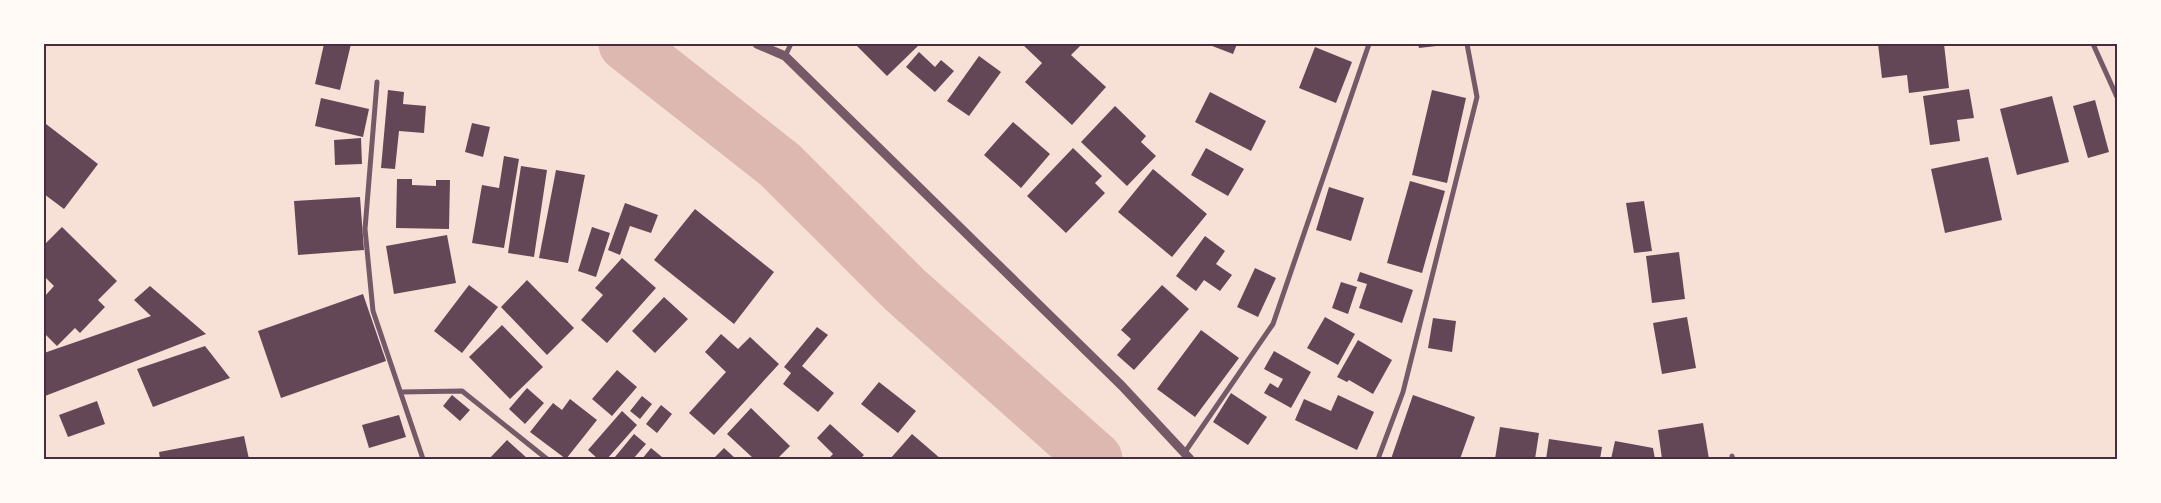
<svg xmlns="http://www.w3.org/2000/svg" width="2161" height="503" font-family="'Roboto Serif',serif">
<rect width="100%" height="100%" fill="#f7e1d7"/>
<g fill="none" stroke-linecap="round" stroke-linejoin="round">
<!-- river -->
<path stroke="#dcb8b0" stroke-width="55" d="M 626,44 L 780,165 L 905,290 L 1095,459"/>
</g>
<!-- building -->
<path fill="#644757" d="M 324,44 L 351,44 L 340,90 L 315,84 Z
M 855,44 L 920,44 L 887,76 Z
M 1022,44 L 1082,44 L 1071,55 L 1106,87 L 1072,125 L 1025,82 L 1042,63 Z
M 1207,44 L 1237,44 L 1233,54 Z
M 1418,44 L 1445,44 L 1445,45 L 1419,48 Z
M 1878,44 L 1944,44 L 1949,88 L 1909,93 L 1907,75 L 1882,78 Z
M 1315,47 L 1352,62 L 1336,103 L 1299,88 Z
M 919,52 L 935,67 L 941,60 L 954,71 L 935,92 L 906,67 Z
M 979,56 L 1001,72 L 969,116 L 947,101 Z
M 1969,89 L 1974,118 L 1957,120 L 1960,141 L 1930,145 L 1923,96 Z
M 388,90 L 404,92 L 403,104 L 426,106 L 424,133 L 399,131 L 395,169 L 381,168 Z
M 1432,90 L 1466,98 L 1447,183 L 1412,175 Z
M 1210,92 L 1266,121 L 1251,151 L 1195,122 Z
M 2052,96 L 2069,162 L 2017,175 L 2000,109 Z
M 321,98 L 369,109 L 363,137 L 315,126 Z
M 2095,100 L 2109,152 L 2088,158 L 2073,106 Z
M 1115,106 L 1146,136 L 1141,142 L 1156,156 L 1127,186 L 1081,142 Z
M 1013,122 L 1050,154 L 1021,188 L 984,155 Z
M 472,123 L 490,127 L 483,157 L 465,152 Z
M 46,124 L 98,164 L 64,209 L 44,194 L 44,128 Z
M 361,138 L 362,164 L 335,165 L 334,140 Z
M 1073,148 L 1102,176 L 1095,183 L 1105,193 L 1066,233 L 1027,196 Z
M 1206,148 L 1244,169 L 1228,196 L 1191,175 Z
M 504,156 L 519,159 L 504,248 L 472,243 L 482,185 L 499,188 Z
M 1988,157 L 2002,220 L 1945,233 L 1931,169 Z
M 521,166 L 547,170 L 534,257 L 508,253 Z
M 1153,169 L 1207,214 L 1172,257 L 1118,212 Z
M 556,170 L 585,175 L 568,263 L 539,258 Z
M 397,179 L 412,179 L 412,185 L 436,186 L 436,180 L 450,180 L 449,229 L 396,228 Z
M 1410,181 L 1445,191 L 1422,273 L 1387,263 Z
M 1329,187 L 1364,198 L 1351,241 L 1316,230 Z
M 360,197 L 364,250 L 298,255 L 294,201 Z
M 1644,201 L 1652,251 L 1634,253 L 1626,203 Z
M 625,203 L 658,215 L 651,233 L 630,226 L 620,255 L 608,250 Z
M 695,209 L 774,272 L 734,324 L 654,260 Z
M 62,227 L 117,281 L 98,300 L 105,307 L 80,333 L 75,328 L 57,346 L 44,333 L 44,297 L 54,286 L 44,276 L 44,245 Z
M 592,227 L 610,233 L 596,277 L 578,271 Z
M 447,235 L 456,283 L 394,294 L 386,246 Z
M 1205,236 L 1225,251 L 1216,264 L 1232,275 L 1220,291 L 1204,280 L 1196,291 L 1176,276 Z
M 1679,252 L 1685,299 L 1652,303 L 1646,256 Z
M 622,258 L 656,288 L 607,343 L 581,320 L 603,295 L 595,288 Z
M 1255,268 L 1276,278 L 1258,317 L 1237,307 Z
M 1360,272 L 1413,290 L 1402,323 L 1359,308 L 1367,284 L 1357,281 Z
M 527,280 L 574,328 L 547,355 L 501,307 Z
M 1341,282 L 1357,287 L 1348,314 L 1332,308 Z
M 469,285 L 498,307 L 462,353 L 434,331 Z
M 1162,285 L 1189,309 L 1134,370 L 1117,355 L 1131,339 L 1121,330 Z
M 150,286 L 206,334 L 45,396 L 44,353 L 151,316 L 134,300 Z
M 363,294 L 386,361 L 281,398 L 258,331 Z
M 664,297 L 688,319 L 655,353 L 632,331 Z
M 1325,317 L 1355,334 L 1338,365 L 1307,348 Z
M 1687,317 L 1696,368 L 1662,374 L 1653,323 Z
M 1433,318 L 1456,321 L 1452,352 L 1428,348 Z
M 502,325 L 543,367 L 510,399 L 469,357 Z
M 817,327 L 828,335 L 802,366 L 834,393 L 818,412 L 783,384 L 791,373 L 784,367 Z
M 1201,330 L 1239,358 L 1195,417 L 1157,389 Z
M 721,334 L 738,349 L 750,337 L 779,364 L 714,435 L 689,413 L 726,372 L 705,352 Z
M 1358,340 L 1392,360 L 1373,394 L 1349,380 L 1347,382 L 1337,377 Z
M 205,346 L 230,378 L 153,407 L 137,369 Z
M 1274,351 L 1311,372 L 1291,408 L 1264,393 L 1270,383 L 1278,388 L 1283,379 L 1264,369 Z
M 617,370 L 637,387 L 612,416 L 592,399 Z
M 879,382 L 916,411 L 898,433 L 861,404 Z
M 527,388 L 544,403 L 525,424 L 509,409 Z
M 1231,393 L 1267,417 L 1248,445 L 1213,422 Z
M 452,395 L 470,410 L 460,421 L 443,406 Z
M 1338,395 L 1374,412 L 1357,450 L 1295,420 L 1304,399 L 1331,411 Z
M 1413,395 L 1475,417 L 1460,459 L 1391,459 Z
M 642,396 L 652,404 L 640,419 L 630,411 Z
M 570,399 L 597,420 L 566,459 L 530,432 L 553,403 L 562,410 Z
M 97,401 L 105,424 L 68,437 L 59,415 Z
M 661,405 L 672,414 L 657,433 L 646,424 Z
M 751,408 L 790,446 L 777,459 L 754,459 L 727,434 Z
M 622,411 L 637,425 L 607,459 L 598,459 L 588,450 Z
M 399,415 L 406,437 L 369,448 L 362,425 Z
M 1703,423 L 1709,459 L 1662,459 L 1658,430 Z
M 830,424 L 864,455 L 860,459 L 828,459 L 833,454 L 817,438 Z
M 1500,427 L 1539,433 L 1535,459 L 1495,459 Z
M 634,434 L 646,444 L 633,459 L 618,459 L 615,457 Z
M 912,434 L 941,459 L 890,459 Z
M 244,436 L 249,459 L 160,459 L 159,452 Z
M 1549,439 L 1602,447 L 1600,459 L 1546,459 Z
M 507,440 L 528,459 L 489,459 Z
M 1615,441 L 1653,448 L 1655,459 L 1611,459 Z
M 651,448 L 662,457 L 660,459 L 642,459 Z
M 724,448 L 736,459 L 713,459 Z"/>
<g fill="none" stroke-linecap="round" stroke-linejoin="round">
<!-- minor -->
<path stroke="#755966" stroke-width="5" d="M 2093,44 L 2117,97
M 785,56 L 791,44
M 377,82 L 365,229 L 373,311 L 423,459
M 401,392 L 462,391 L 547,459
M 1185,452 L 1273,324 L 1369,44
M 1732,456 L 1733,459
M 1378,459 L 1403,392 L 1477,97 L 1467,44"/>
<!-- tertiary -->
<path stroke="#755966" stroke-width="9" d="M 757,44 L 785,56 L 1122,386 L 1190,459"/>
</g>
<!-- border -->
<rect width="2161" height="503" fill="none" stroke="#fffaf5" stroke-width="90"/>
<rect x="45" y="45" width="2071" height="413" fill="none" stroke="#4a2c40" stroke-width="2"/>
</svg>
